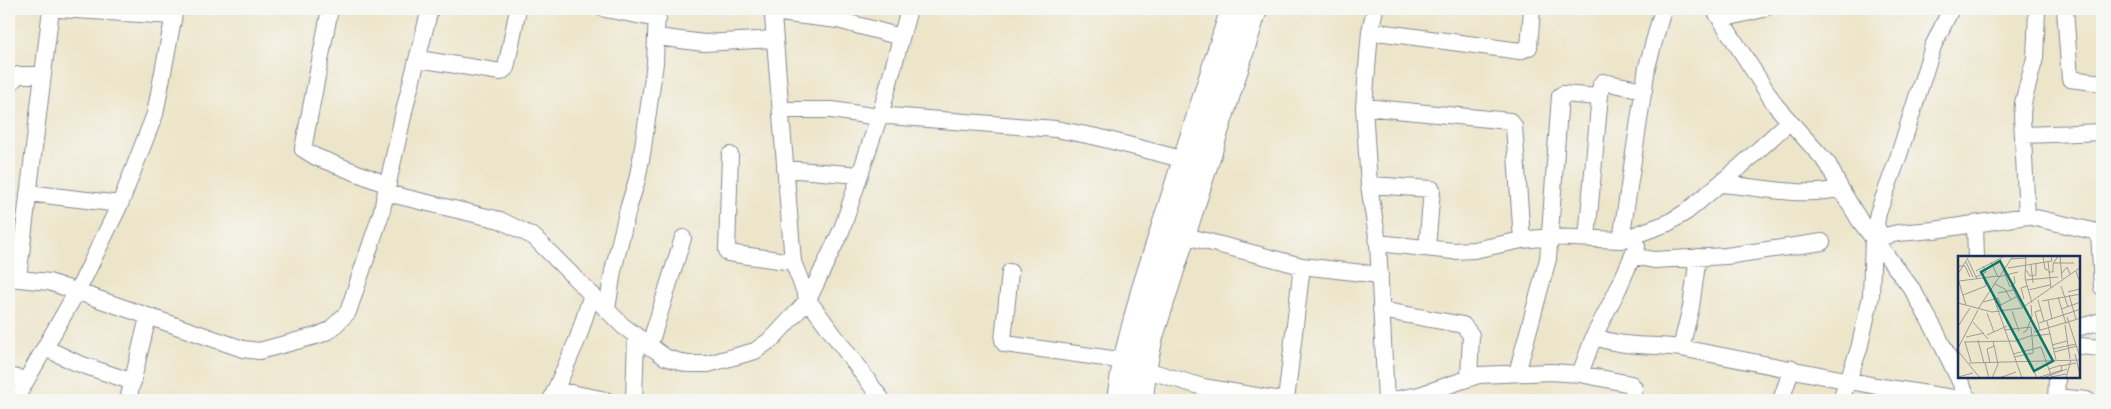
<svg xmlns="http://www.w3.org/2000/svg" width="2111" height="409" font-family="'Indie Flower',sans-serif">
<rect width="100%" height="100%" fill="#f6f6f2"/>
<filter id="ink" filterUnits="userSpaceOnUse"><feTurbulence type="fractalNoise" baseFrequency=".02" numOctaves="2"/><feDisplacementMap in="SourceGraphic" scale="10" xChannelSelector="R" yChannelSelector="G"/><feConvolveMatrix kernelMatrix="1 2 1 2 8 2 1 2 1" color-interpolation-filters="sRGB"/></filter>
<filter id="wash" filterUnits="userSpaceOnUse"><feTurbulence type="fractalNoise" baseFrequency=".0096" numOctaves="4" result="noise"/><feDisplacementMap in="SourceGraphic" scale="20" xChannelSelector="R" yChannelSelector="G"/><feGaussianBlur stdDeviation="1.12" result="paint"/><feColorMatrix in="noise" values="0 0 0 0 0 0 0 0 0 0 0 0 0 0 0 0 0 1.4 0 .05"/><feComposite in="paint" operator="in"/></filter>
<g filter="url(#wash)">
<rect width="100%" height="100%" fill="#ede5c9"/>
</g>
<g filter="url(#ink)">
<g fill="none" stroke-linecap="round" stroke-linejoin="round">
<!-- street casing -->
<g stroke="#848a94" stroke-width="18">
<path id="street" d="M 59,9 L 173,16
M 330,9 L 303,149 L 316,157 L 388,185
M 605,9 L 658,19
M 1375,9 L 1370,31 L 1364,107 L 1369,185 L 1378,243 L 1386,400
M 1714,9 L 1776,106 L 1828,164 L 1840,188 L 1860,221 L 1912,289 L 1936,332 L 1969,400
M 2065,9 L 2070,79 L 2102,83
M 1721,19 L 1763,9
M 1370,31 L 1520,51 L 1529,47 L 1532,9
M 657,37 L 704,43 L 774,39
M 418,59 L 501,72 L 506,68 L 518,9
M 9,85 L 18,75 L 43,75
M 1364,107 L 1510,121 L 1514,126 L 1522,240
M 782,110 L 832,110 L 878,117 L 889,116 L 1056,129 L 1097,137 L 1185,160
M 2023,135 L 2102,132
M 730,155 L 727,250 L 728,253 L 793,262
M 785,169 L 860,175
M 1720,184 C 1756,186 1806,199 1840,188
M 1369,185 L 1432,189 L 1427,248
M 28,193 L 120,204
M 386,193 L 500,220 L 534,237 L 623,326 L 665,357 L 687,364 L 708,364 L 755,351 L 773,338 L 808,300 L 842,229 L 883,105 L 909,9
M 2027,216 L 2022,117 L 2023,103 L 2035,58 L 2037,11
M 1975,224 L 1976,258
M 2099,232 L 2102,287
M 1182,235 L 1302,266 L 1380,275
M 1881,237 L 1876,225 L 1878,213 L 1898,158 L 1933,46 L 1951,9
M 1587,238 L 1601,84 L 1603,82 L 1644,90
M 1621,240 L 1647,67 L 1663,9
M 1378,243 L 1453,251 L 1474,250 L 1522,240 L 1550,237 L 1621,240 L 1668,223 L 1686,212 L 1741,166 L 1790,121
M 1633,256 L 1654,260 L 1726,256 L 1822,242
M 1010,272 L 1003,340 L 1005,344 L 1126,361
M 9,278 L 49,282 L 243,349 L 259,351 L 319,335 L 330,330 L 348,312 L 381,214 L 406,103 L 430,9
M 18,278 L 51,9
M 607,309 L 613,271 L 628,209 L 637,180 L 642,154 L 655,63 L 657,9
M 1381,310 L 1463,325 L 1471,335 L 1469,377
M 2080,327 L 2102,321
M 1594,336 C 1621,348 1652,344 1681,348 L 1876,386 L 1953,398 L 1966,395
M 2080,346 L 2102,348
M 649,347 L 683,238
M 45,348 L 77,363 L 133,382
M 1681,348 L 1691,307 L 1698,257
M 1143,369 L 1203,387 L 1281,400
M 1517,373 L 1548,259 L 1560,96 L 1563,94 L 1598,97
M 1580,374 L 1594,336 L 1618,289 L 1637,246
M 9,376 L 26,380
M 556,390 L 606,400
M 2056,397 L 2087,400
M 15,400 L 80,286 L 120,204 L 155,114 L 175,9
M 128,400 L 148,317
M 551,400 L 578,338 L 592,294
M 634,400 L 636,336
M 882,400 L 808,300 L 793,262 L 773,16 L 775,13 L 779,13 L 838,20 L 901,37
M 1286,400 L 1302,266
M 1392,400 L 1419,395 L 1479,375 L 1551,372 L 1580,374 L 1631,384 L 1634,388 L 1632,400
M 1781,400 L 1792,368
M 1841,400 L 1859,349 L 1871,296 L 1873,239 L 1898,233 L 1934,230 L 2027,216 L 2102,233
M 2056,400 L 2057,378"/>
</g>
<!-- primary casing -->
<g stroke="#848a94" stroke-width="28">
<path id="primary" d="M 1120,400 L 1126,361 L 1144,292 L 1234,9
M 1140,400 L 1143,369 L 1150,336 L 1254,9"/>
</g>
<!-- street -->
<use href="#street" stroke="#fff" stroke-width="16"/>
<!-- primary -->
<use href="#primary" stroke="#fff" stroke-width="26"/>
</g>
</g>
<!-- overview -->
<g transform="translate(1958 256)">
<rect width="122" height="122" fill="#ede5c9"/>
<path fill="none" stroke="#999c9e" stroke-width="1" d="M 68,0 L 67,22 L 74,47M 85,0 L 87,13 L 90,14M 102,0 L 104,23M 53,3 L 68,2M 10,4 L 19,23M 90,5 L 93,32M 8,6 L 15,21M 33,6 L 40,21 L 60,16M 95,7 L 116,7M 73,9 L 75,27M 0,10 L 7,10 L 12,21M 50,12 L 94,5 L 93,0M 45,13 L 52,31M 68,14 L 72,20 L 78,19 L 78,7M 18,15 L 45,1M 118,15 L 123,30M 90,16 L 95,16 L 95,8 L 100,0M 104,17 L 109,11 L 112,18M 0,18 L 11,0M 56,20 L 57,27 L 53,29 L 64,51M 18,21 L 28,16 L 25,10M 0,23 L 8,49M 68,24 L 100,21M 1,25 L 40,20M 37,28 L 47,33 L 53,44M 103,30 L 110,51M 33,34 L 64,122M 70,34 L 92,29M 110,36 L 121,33 L 122,38M 40,37 L 55,34M 5,39 L 28,30 L 25,18M 111,39 L 118,63M 100,41 L 108,68M 66,43 L 63,32 L 69,30M 80,44 L 86,65M 90,44 L 94,63M 84,45 L 123,38M 25,46 L 40,42 L 43,50M 0,47 L 34,56 L 64,52 L 123,11M 39,51 L 60,40M 20,53 L 55,0M 103,53 L 123,46M 54,55 L 61,75M 29,57 L 36,76M 109,61 L 122,101M 89,65 L 98,104M 15,66 L 30,83M 81,67 L 123,53M 1,69 L 12,52M 107,69 L 112,103M 46,74 L 73,71 L 75,92M 82,74 L 77,56 L 83,54M 76,76 L 123,62M 65,77 L 69,74 L 74,60 L 73,49M 29,79 L 49,70M 75,80 L 92,78M 8,81 L 26,77M 20,84 L 26,107M 6,86 L 58,85 L 75,79M 7,86 L 13,106M 94,89 L 109,85M 0,92 L 20,54M 95,93 L 118,88M 0,95 L 22,122M 96,96 L 119,90M 55,98 L 83,91 L 94,122M 117,98 L 122,119M 56,101 L 75,97 L 75,92M 72,106 L 79,122M 11,107 L 123,104M 27,107 L 31,122M 32,107 L 29,93 L 36,90M 103,110 L 118,107M 91,113 L 103,109 L 104,115M 0,121 L 15,117M 93,121 L 108,118M 34,122 L 40,108 L 35,85M 41,122 L 58,116M 79,122 L 104,114M 85,122 L 109,113M 108,122 L 113,104"/>
<path fill="#0f766e" fill-opacity="0.15" stroke="#0f766e" stroke-width="2.5" d="M 42,5 L 95,105 L 76,115 L 23,16 Z"/>
<rect width="122" height="122" fill="none" stroke="#1b2f5e" stroke-width="2.5"/>
</g>
<!-- margin -->
<rect width="2111" height="409" fill="none" stroke="#f6f6f2" stroke-width="30"/>
</svg>
